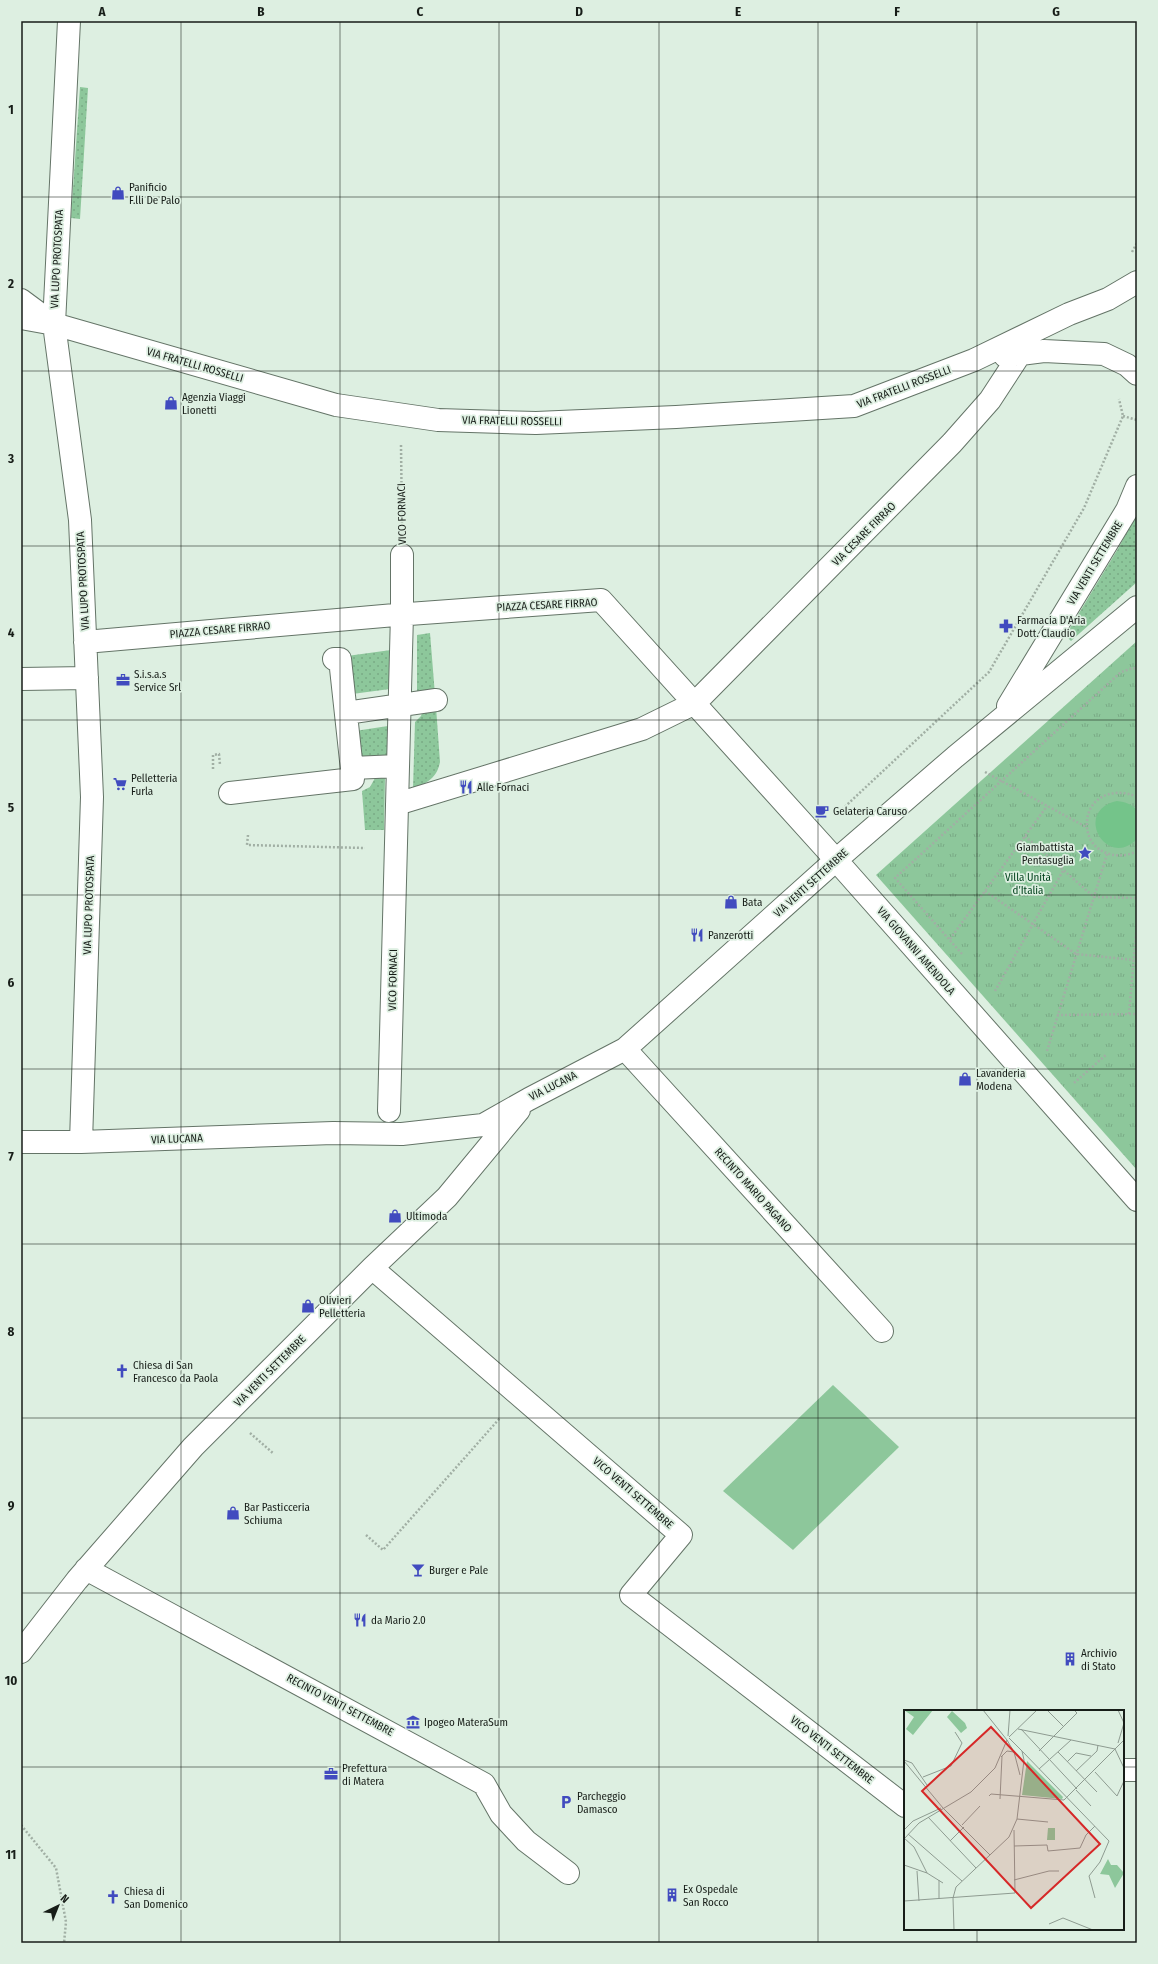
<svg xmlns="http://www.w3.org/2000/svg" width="1158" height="1964" font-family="'Fira Sans Condensed',sans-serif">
<defs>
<pattern id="grass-dots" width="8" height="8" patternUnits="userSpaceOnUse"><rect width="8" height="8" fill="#8dc79b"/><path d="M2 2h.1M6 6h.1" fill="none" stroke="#79aa85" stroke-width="1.8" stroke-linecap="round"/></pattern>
<pattern id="park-tufts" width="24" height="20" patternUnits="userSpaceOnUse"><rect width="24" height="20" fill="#8dc79b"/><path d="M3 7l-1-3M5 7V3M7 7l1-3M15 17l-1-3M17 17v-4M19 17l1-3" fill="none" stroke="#79aa85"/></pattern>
</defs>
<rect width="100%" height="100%" fill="#ddefe1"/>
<!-- grass -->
<path fill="url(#grass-dots)" d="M 80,87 L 88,88 L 80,219 L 71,218 Z
M 1137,513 L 1137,582 L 1071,641 L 1068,638 L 1067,633 L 1119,547 Z
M 430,633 L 435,695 L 417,692 L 417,635 Z
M 391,650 L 390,689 L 352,694 L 347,656 Z
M 436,707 L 440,762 C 437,778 427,783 413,789 L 415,722 L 421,716 L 423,710 Z
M 388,726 L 387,760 L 358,763 L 355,731 Z
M 385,776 L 384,830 L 365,830 L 362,791 L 370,787 L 375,778 Z"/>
<!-- park -->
<path fill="url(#park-tufts)" d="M 1137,641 L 1137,1170 L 876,875 Z"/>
<!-- pitch -->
<path fill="#8dc79b" d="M 833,1385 L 899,1447 L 793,1550 L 723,1491 Z"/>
<!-- water -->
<path fill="#74c48a" d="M 1117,801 C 1126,802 1131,804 1137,810 L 1137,839 C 1107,870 1072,811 1117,801 Z"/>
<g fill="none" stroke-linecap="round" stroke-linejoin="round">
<!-- minor casing -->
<g stroke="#647467" stroke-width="24">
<path id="minor" d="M 69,21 L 54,324 L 80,520 L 92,797 L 81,1142
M 21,300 L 48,320
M 21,318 L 54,324 L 336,405 L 438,420 L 536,423 L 676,417 L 854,406 L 974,360 L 1069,314 L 1108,299 L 1137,282
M 1005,356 L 1044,351 L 1104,354 L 1127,365 L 1137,374
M 85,642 L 395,615 L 601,600 L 836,860 L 1137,1200
M 21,679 L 87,678
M 1008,706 L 1127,510 L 1137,486
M 346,713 L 436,700
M 352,768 L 398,766
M 230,793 L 353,779 L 340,659 L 334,659
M 397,804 L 642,729 L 695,703 L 952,443 L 990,400 L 1020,354
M 625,1049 L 882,1331
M 389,1111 L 402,614 L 402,555
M 21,1142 L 81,1142 L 333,1133 L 402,1134 L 483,1125 L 529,1099 L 625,1049 L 836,860 L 955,757 L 1137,607
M 372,1268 L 681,1535 L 631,1595 L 905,1806
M 86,1569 L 484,1784 L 501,1814 L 526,1841 L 568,1873
M 21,1652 L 77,1580 L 193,1447 L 372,1268 L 447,1197 L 519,1110
M 1123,1770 L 1137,1770"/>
</g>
<!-- path -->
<path stroke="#a1afa4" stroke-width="2.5" stroke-dasharray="2 2" stroke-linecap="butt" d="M 1132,252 L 1137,243
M 1123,416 L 1137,420
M 401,445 L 402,526
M 213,769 L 213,755 L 219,754 L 220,765
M 985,772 L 1086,827
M 1137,797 C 1114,786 1086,797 1087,825 C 1087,852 1117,862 1137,851
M 836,815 L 989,672 L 1084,508 L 1123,416 L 1119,399
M 248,835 L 247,845 L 365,848
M 1025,836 L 1094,897 L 1137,898
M 985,891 L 1076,954 L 1134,960
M 950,939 L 1047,806
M 962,954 L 895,878 L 1121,672 L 1133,668 L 1137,669
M 995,991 L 1064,869
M 1129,1014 L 1137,922
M 1057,1015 L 1137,1014
M 1047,1051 L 1107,854
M 1074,1083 L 1107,1054
M 250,1433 L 274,1454
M 366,1535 L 383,1550 L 500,1418
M 21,1825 L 56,1868 L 66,1922 L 64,1943"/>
<!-- minor -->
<use href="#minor" stroke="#fff" stroke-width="22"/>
</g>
<!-- grid -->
<path fill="none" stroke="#171d18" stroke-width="1" stroke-opacity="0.55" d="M 181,21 L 181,1943M 340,21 L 340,1943M 499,21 L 499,1943M 659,21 L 659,1943M 818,21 L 818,1943M 977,21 L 977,1711M 21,197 L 1137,197M 21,371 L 1137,371M 21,546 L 1137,546M 21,720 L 1137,720M 21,895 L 1137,895M 21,1069 L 1137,1069M 21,1244 L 1137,1244M 21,1418 L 1137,1418M 21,1593 L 1137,1593M 21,1767 L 905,1767M 1123,1767 L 1137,1767M 977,1929 L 977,1943"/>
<!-- icons -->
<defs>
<g id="shop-bare" transform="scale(1.08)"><path d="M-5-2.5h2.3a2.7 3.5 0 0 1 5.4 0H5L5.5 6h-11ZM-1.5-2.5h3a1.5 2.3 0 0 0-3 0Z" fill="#414bbf" stroke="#ddefe1" stroke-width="2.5" paint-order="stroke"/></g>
<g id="pharmacy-bare" transform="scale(1.08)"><path d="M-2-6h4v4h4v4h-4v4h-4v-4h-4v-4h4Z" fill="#414bbf" stroke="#ddefe1" stroke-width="2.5" paint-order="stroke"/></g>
<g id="office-bare" transform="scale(1.08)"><path d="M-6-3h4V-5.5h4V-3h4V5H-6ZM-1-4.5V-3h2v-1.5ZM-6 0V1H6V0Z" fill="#414bbf" stroke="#ddefe1" stroke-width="2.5" paint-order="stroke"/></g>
<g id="supermarket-bare" transform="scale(1.08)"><path d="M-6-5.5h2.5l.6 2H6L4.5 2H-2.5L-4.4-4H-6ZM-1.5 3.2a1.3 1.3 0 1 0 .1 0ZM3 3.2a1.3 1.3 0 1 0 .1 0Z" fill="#414bbf" stroke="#ddefe1" stroke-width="2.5" paint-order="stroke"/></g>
<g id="restaurant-bare" transform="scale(1.08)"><path d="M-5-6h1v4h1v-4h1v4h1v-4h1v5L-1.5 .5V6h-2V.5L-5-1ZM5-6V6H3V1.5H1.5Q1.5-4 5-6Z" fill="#414bbf" stroke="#ddefe1" stroke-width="2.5" paint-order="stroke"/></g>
<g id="cafe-bare" transform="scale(1.08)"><path d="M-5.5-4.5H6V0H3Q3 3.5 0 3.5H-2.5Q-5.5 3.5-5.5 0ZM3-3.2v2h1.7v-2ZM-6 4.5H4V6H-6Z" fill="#414bbf" stroke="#ddefe1" stroke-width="2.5" paint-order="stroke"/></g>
<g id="sight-bare" transform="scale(1.08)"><path d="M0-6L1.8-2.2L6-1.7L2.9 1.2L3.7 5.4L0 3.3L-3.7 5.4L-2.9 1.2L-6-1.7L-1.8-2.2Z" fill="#414bbf" stroke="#ddefe1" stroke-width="2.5" paint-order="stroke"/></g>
<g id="church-bare" transform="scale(1.08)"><path d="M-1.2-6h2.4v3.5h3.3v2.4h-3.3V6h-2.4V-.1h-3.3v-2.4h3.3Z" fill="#414bbf" stroke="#ddefe1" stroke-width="2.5" paint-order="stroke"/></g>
<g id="bar-bare" transform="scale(1.08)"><path d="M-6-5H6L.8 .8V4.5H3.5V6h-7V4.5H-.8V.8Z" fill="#414bbf" stroke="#ddefe1" stroke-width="2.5" paint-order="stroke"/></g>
<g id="building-bare" transform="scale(1.08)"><path d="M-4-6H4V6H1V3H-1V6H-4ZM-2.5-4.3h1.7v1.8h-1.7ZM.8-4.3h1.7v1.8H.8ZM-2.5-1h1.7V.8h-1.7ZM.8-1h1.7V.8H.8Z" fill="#414bbf" stroke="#ddefe1" stroke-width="2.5" paint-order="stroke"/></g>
<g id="museum-bare" transform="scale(1.08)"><path d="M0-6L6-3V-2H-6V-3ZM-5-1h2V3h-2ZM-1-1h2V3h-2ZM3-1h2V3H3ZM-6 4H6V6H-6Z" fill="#414bbf" stroke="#ddefe1" stroke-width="2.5" paint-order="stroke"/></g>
<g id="parking-bare" transform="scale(1.08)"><path d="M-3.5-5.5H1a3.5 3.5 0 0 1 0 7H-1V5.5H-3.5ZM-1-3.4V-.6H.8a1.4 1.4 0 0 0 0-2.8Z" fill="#414bbf" stroke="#ddefe1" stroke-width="2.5" paint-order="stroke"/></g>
</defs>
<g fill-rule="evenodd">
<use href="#shop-bare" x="118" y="193"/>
<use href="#shop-bare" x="171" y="403"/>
<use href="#pharmacy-bare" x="1006" y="626"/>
<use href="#office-bare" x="123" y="680"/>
<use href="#supermarket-bare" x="120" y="784"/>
<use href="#restaurant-bare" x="466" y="787"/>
<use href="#cafe-bare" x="822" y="811"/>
<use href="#sight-bare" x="1085" y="853"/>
<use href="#shop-bare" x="731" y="902"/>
<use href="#restaurant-bare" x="697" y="935"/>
<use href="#shop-bare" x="965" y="1079"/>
<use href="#shop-bare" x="395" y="1216"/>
<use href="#shop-bare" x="308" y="1306"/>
<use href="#church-bare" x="122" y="1371"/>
<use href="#shop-bare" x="233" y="1513"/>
<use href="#bar-bare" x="418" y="1570"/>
<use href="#restaurant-bare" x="360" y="1620"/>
<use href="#building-bare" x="1070" y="1659"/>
<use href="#museum-bare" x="413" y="1722"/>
<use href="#office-bare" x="331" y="1774"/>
<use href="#parking-bare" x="566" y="1802"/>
<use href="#building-bare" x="672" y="1895"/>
<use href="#church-bare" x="113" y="1897"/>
</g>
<g text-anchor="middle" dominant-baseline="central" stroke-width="3.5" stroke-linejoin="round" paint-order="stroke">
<!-- poi labels -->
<g font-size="11" fill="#171d18" stroke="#ddefe1" text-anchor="start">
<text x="129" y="187">Panificio<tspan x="129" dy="13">F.lli De Palo</tspan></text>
<text x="182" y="397">Agenzia Viaggi<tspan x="182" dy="13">Lionetti</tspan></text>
<text x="1017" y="620">Farmacia D'Aria<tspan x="1017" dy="13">Dott. Claudio</tspan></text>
<text x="134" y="674">S.i.s.a.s<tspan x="134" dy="13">Service Srl</tspan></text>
<text x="131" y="778">Pelletteria<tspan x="131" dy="13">Furla</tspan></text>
<text x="477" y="787">Alle Fornaci</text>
<text x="833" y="811">Gelateria Caruso</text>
<text x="1074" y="847" text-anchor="end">Giambattista<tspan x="1074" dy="13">Pentasuglia</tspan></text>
<text x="742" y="902">Bata</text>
<text x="708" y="935">Panzerotti</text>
<text x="976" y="1073">Lavanderia<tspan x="976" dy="13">Modena</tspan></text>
<text x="406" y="1216">Ultimoda</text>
<text x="319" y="1300">Olivieri<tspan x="319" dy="13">Pelletteria</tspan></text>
<text x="133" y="1365">Chiesa di San<tspan x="133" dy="13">Francesco da Paola</tspan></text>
<text x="244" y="1507">Bar Pasticceria<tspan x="244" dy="13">Schiuma</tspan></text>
<text x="429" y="1570">Burger e Pale</text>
<text x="371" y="1620">da Mario 2.0</text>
<text x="1081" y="1653">Archivio<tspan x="1081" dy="13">di Stato</tspan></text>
<text x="424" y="1722">Ipogeo MateraSum</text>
<text x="342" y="1768">Prefettura<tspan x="342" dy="13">di Matera</tspan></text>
<text x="577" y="1796">Parcheggio<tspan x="577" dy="13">Damasco</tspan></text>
<text x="683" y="1889">Ex Ospedale<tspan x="683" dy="13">San Rocco</tspan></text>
<text x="124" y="1891">Chiesa di<tspan x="124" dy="13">San Domenico</tspan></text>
</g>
<!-- street labels -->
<g font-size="11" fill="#171d18" stroke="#ddefe1">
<text transform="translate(57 259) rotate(-87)">VIA LUPO PROTOSPATA</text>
<text transform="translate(195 365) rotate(16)">VIA FRATELLI ROSSELLI</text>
<text transform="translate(904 387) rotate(-21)">VIA FRATELLI ROSSELLI</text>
<text transform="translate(512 421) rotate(1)">VIA FRATELLI ROSSELLI</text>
<text transform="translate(402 514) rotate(-91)">VICO FORNACI</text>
<text transform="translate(864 534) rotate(-45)">VIA CESARE FIRRAO</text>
<text transform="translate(1095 563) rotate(-59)">VIA VENTI SETTEMBRE</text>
<text transform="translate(83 581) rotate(-93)">VIA LUPO PROTOSPATA</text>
<text transform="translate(547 605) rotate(-3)">PIAZZA CESARE FIRRAO</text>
<text transform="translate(220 630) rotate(-5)">PIAZZA CESARE FIRRAO</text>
<text transform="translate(811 883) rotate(-42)">VIA VENTI SETTEMBRE</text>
<text transform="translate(89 905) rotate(-88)">VIA LUPO PROTOSPATA</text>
<text transform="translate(916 951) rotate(49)">VIA GIOVANNI AMENDOLA</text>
<text transform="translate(393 980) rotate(-89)">VICO FORNACI</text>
<text transform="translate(553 1086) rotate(-27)">VIA LUCANA</text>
<text transform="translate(177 1139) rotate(-2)">VIA LUCANA</text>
<text transform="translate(753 1190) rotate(48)">RECINTO MARIO PAGANO</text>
<text transform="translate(270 1371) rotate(-45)">VIA VENTI SETTEMBRE</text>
<text transform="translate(633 1493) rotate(41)">VICO VENTI SETTEMBRE</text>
<text transform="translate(340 1705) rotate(28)">RECINTO VENTI SETTEMBRE</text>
<text transform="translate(832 1750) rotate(38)">VICO VENTI SETTEMBRE</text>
</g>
<!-- park labels -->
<g font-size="11" fill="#064520" stroke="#ddefe1">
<text x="1028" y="877">Villa Unità<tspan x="1028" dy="13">d’Italia</tspan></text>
</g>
</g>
<!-- overview -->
<g transform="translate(904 1710)">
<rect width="220" height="220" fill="#ddefe1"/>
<path d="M 0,0 L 29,0 L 9,25 L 2,19 L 10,7 ZM 48,1 L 61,13 L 63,18 L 57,23 L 43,7 ZM 204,149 L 207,155 L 213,155 L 220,163 L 211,178 L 205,165 L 196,164 Z" fill="#8dc79b"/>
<path d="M 123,51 L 159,87 L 158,89 L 118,85 Z" fill="#8dc79b"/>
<path d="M 144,118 L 151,118 L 151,130 L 143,130 Z" fill="#8dc79b"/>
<path fill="none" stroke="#8e9b91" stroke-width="1" d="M 143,0 L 160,17M 214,0 L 220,13 L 214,33M 114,19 L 211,39M 117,19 L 173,79M 104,26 L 106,0M 105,27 L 133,0M 103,30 L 110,42 L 116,65M 211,39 L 220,58M 118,41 L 205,131 L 196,152 L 185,166 L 191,188M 135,41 L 173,3 L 170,0M 154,42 L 193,82M 97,47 L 103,41 L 110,42M 0,50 L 8,53 L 23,75M 0,51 L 39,98 L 86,145M 163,52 L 172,43 L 187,46M 135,59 L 167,30M 172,61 L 193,41 L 194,35M 191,62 L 213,86 L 220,71M 19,67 L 47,56 L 58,33 L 51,22M 172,80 L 187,96M 85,86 L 87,84 L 160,90 L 220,30M 96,89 L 98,46M 24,107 L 72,158M 113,109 L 144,112M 58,115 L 76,96M 0,120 L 9,111 L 37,98M 4,124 L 58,171M 0,128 L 10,137 L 23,163 L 39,173M 0,129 L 15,113 L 67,82 L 91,58 L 103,30 L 79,0M 46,131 L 60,117M 110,136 L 143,135 L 144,141 L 176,138 L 182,125 L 191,116M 0,155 L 23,163M 13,161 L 15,191M 35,170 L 35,189M 110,170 L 145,161 L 155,161M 0,191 L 111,183 L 110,120M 145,214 L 159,208 L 189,220M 50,220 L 49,188 L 52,177 L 105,127 L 113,109 L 120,50 L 118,41 L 105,28"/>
<path fill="#d62828" fill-opacity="0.15" stroke="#d62828" stroke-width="2" d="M 87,17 L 196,134 L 127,198 L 18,81 Z"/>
<rect width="220" height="220" fill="none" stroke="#171d18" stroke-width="2"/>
</g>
<!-- border -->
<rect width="1158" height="1964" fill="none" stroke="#ddefe1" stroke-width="44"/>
<!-- north arrow -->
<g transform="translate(58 1906) rotate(43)" stroke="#ddefe1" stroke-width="3" paint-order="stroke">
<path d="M0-3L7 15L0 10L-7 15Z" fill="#171d18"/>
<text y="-6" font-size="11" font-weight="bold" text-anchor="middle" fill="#171d18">N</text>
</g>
<rect x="22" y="22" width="1114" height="1920" fill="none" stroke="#171d18" stroke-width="1.5"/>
<g font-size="13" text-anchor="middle" font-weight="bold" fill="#171d18">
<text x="102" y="16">A</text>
<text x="261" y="16">B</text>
<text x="420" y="16">C</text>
<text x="579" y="16">D</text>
<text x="738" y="16">E</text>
<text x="897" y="16">F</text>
<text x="1056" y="16">G</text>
<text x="11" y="114">1</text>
<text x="11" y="288">2</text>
<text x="11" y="463">3</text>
<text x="11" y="637">4</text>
<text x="11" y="812">5</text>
<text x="11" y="987">6</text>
<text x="11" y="1161">7</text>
<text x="11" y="1336">8</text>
<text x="11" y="1510">9</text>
<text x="11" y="1685">10</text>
<text x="11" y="1859">11</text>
</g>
</svg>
